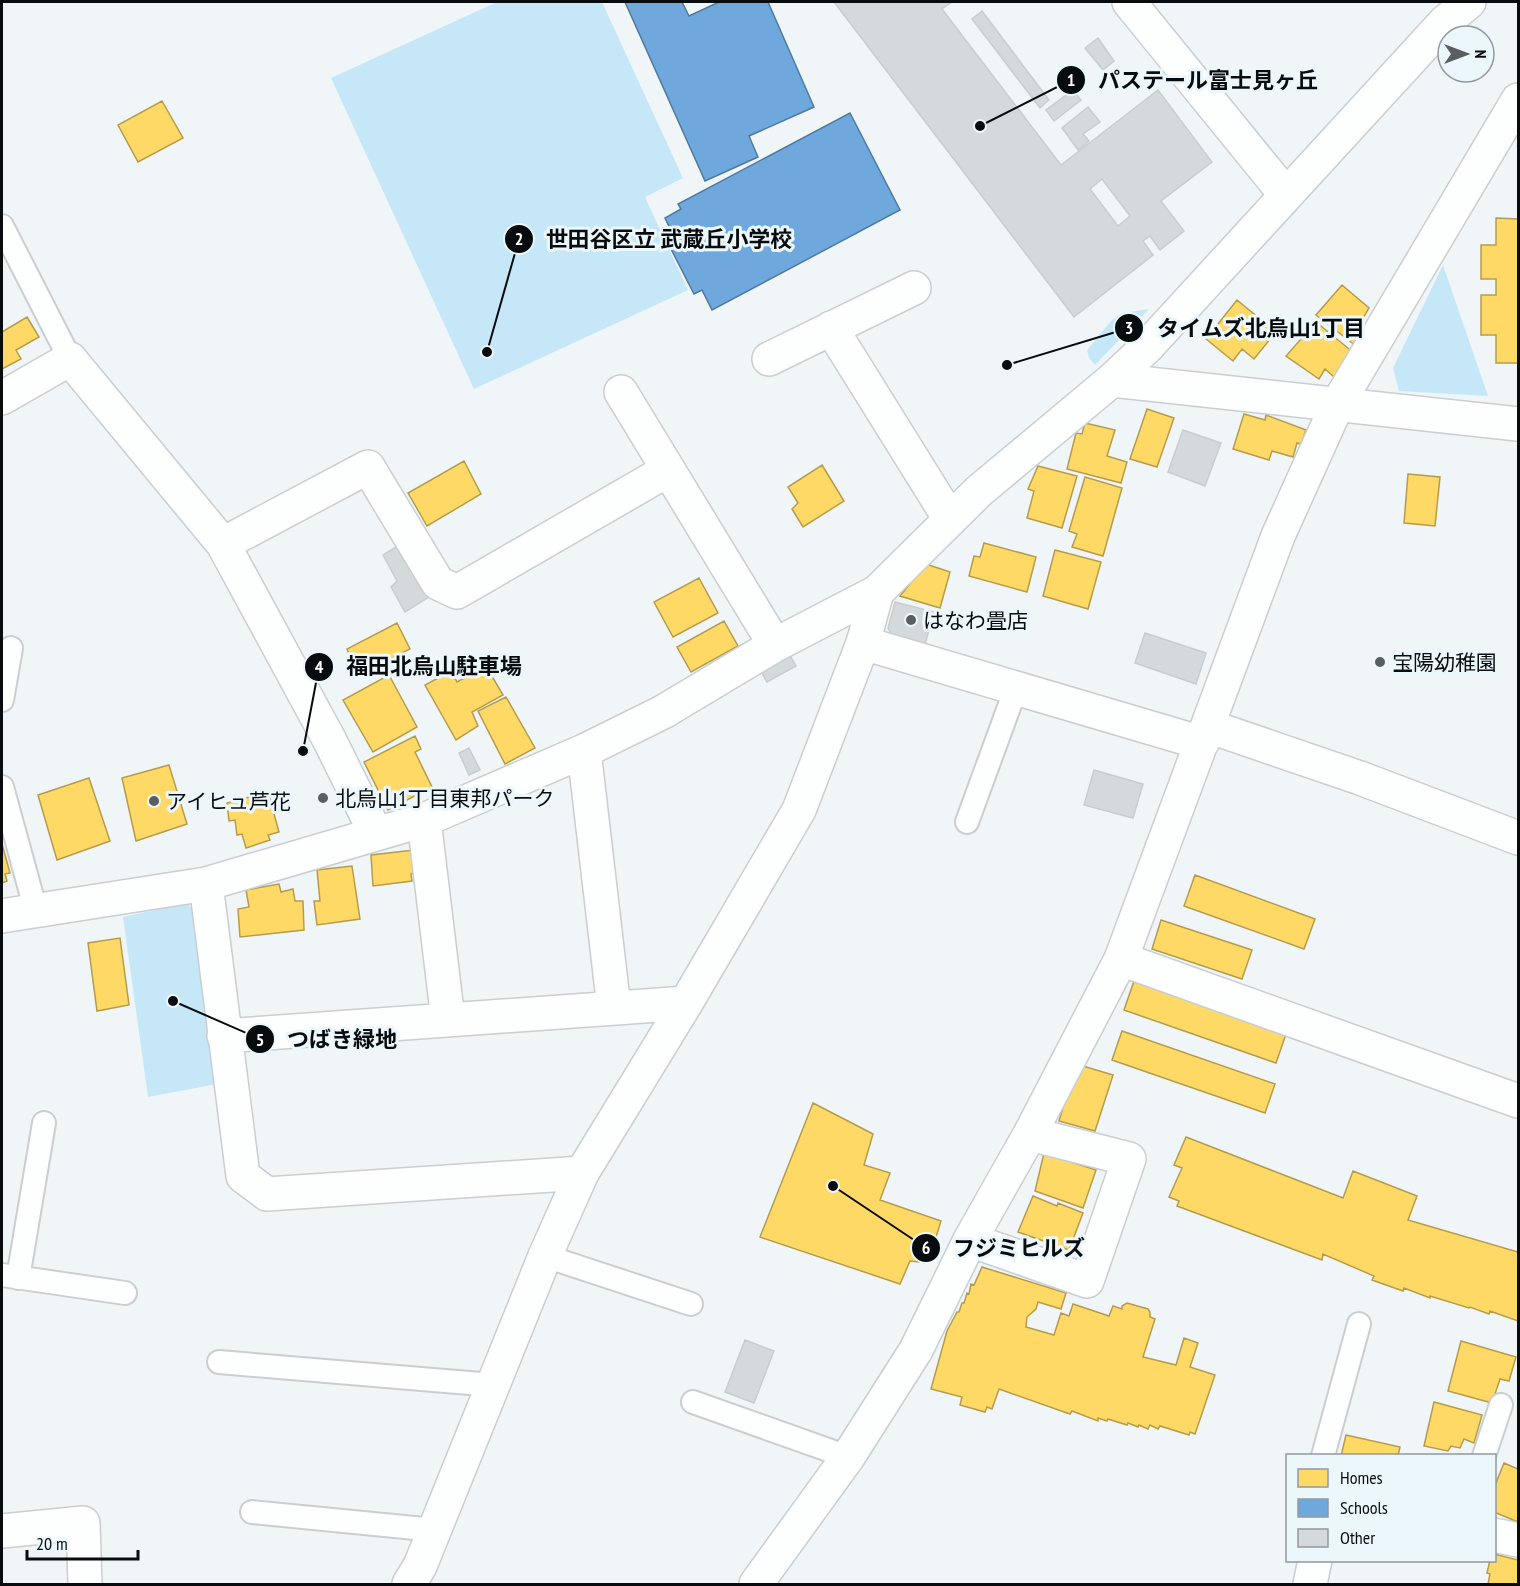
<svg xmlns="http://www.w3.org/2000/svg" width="1520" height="1586" font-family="'PT Sans Narrow','Noto Sans JP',sans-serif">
<rect width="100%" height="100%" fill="#f0f6f8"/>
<!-- green -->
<path fill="#c6e7f7" d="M 497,2 L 602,2 L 683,178 L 645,197 L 688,290 L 474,389 L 331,78 Z
M 1443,265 L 1488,396 L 1399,391 L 1393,368 Z
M 1149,309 L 1095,365 L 1089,358 L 1087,350 L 1111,321 L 1122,313 Z
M 187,903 L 199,918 L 222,1083 L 148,1097 L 123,917 Z"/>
<!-- homes -->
<path fill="#ffd966" stroke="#b59c4c" stroke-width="1.5" d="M 162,101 L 183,138 L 138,162 L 118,125 Z
M 1496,218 L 1518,219 L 1518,363 L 1496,363 L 1496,335 L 1481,335 L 1481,295 L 1496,295 L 1496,279 L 1481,279 L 1481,245 L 1496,245 Z
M 1342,285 L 1369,308 L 1359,325 L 1370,333 L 1360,349 L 1316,315 Z
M 1237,300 L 1276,332 L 1254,359 L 1242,349 L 1233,361 L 1206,339 Z
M 27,317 L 39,337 L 16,350 L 21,359 L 2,369 L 2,332 Z
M 1316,322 L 1354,353 L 1335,378 L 1325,369 L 1319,379 L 1286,356 Z
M 1147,409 L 1174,418 L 1157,467 L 1130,459 Z
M 1244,414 L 1265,420 L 1266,415 L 1306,430 L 1301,444 L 1297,443 L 1293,457 L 1272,451 L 1269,460 L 1233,449 Z
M 1085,423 L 1115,430 L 1107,456 L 1127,462 L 1121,483 L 1067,469 L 1076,433 L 1082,434 Z
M 464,461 L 481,494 L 427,526 L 408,493 Z
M 822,465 L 844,501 L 803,527 L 792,509 L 798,503 L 788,487 Z
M 1038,466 L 1077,476 L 1062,528 L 1027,518 L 1034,491 L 1028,489 Z
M 1408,474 L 1440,477 L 1435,526 L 1404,523 Z
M 1085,477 L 1122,488 L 1103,556 L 1072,547 L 1077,534 L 1069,531 Z
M 984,543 L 1036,557 L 1027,592 L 969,576 L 974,556 L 980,557 Z
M 1055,550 L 1101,562 L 1088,609 L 1043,596 Z
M 926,564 L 950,572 L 940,608 L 900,596 Z
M 699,578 L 718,613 L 673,637 L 654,602 Z
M 724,621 L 738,646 L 691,672 L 677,647 Z
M 397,623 L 410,649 L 358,675 L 347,649 Z
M 486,666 L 503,695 L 472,712 L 478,726 L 456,740 L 425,685 L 451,671 L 457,682 Z
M 389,675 L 417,727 L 373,752 L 343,700 Z
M 506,697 L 535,748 L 505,764 L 478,711 Z
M 415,736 L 421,749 L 415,752 L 432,787 L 388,810 L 364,762 Z
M 169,765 L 187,824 L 136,841 L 122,778 Z
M 89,778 L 110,841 L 57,860 L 38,795 Z
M 268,792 L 279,832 L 268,835 L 270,840 L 246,848 L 242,834 L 237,835 L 235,820 L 229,821 L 227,803 Z
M 2,844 L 10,873 L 5,874 L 7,881 L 2,883 Z
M 414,850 L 418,872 L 411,874 L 412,881 L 373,886 L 371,855 Z
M 352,866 L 360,919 L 317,925 L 314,901 L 320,901 L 317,870 Z
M 1195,875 L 1315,919 L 1304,949 L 1184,906 Z
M 279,884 L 281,892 L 293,889 L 295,901 L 303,901 L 304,930 L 240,937 L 238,909 L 249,907 L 246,890 Z
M 1161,920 L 1252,950 L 1242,979 L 1152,949 Z
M 120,938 L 129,1005 L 97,1011 L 88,943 Z
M 1134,981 L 1286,1034 L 1276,1063 L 1124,1010 Z
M 1122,1031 L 1275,1084 L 1265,1113 L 1112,1060 Z
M 1076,1064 L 1113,1075 L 1095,1131 L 1059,1121 Z
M 813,1103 L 873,1134 L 864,1165 L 890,1173 L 880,1200 L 941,1221 L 928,1263 L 910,1261 L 900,1284 L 760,1237 Z
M 1186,1137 L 1343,1198 L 1353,1171 L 1417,1196 L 1408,1220 L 1518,1252 L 1518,1321 L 1490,1311 L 1489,1314 L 1470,1307 L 1469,1308 L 1430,1296 L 1430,1298 L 1404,1288 L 1403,1291 L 1372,1280 L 1374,1276 L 1323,1254 L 1322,1260 L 1177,1206 L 1179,1201 L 1169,1197 L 1182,1168 L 1174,1165 Z
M 1044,1153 L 1096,1170 L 1083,1208 L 1035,1191 Z
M 1033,1196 L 1057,1206 L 1058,1203 L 1083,1213 L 1069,1250 L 1018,1232 Z
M 982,1267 L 1066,1293 L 1061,1309 L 1038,1302 L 1036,1309 L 1027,1317 L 1026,1327 L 1054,1335 L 1061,1313 L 1069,1316 L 1073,1304 L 1109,1316 L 1113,1306 L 1122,1309 L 1122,1306 L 1127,1303 L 1148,1309 L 1150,1312 L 1150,1317 L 1155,1319 L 1143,1357 L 1176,1365 L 1184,1338 L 1198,1343 L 1190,1367 L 1215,1375 L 1195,1434 L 1190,1432 L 1189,1435 L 1160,1426 L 1158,1429 L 1150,1425 L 1148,1429 L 1139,1425 L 1138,1427 L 1128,1423 L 1127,1425 L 1108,1419 L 1107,1421 L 1098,1418 L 1098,1421 L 1072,1411 L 1070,1414 L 999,1389 L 992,1409 L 987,1407 L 985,1412 L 960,1405 L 962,1397 L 931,1389 L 947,1331 L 957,1312 L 959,1312 L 962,1303 L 964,1303 L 967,1293 L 969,1294 L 971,1284 L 974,1285 Z
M 1461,1341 L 1516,1357 L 1509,1381 L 1500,1379 L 1492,1403 L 1448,1391 Z
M 1434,1402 L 1482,1415 L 1474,1443 L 1464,1439 L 1460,1448 L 1451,1446 L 1448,1451 L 1424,1446 Z
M 1346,1435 L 1400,1447 L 1398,1456 L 1341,1456 Z
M 1504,1463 L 1518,1469 L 1518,1522 L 1494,1512 L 1494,1488 Z
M 1494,1554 L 1518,1560 L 1518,1584 L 1488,1584 L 1490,1574 L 1487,1573 L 1490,1560 L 1494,1560 Z"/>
<!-- schools -->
<path fill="#6fa8dc" stroke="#50799e" stroke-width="1.5" d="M 625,2 L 682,2 L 689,16 L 719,2 L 768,2 L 814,107 L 749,136 L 758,157 L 705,181 Z
M 850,113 L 900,210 L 712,310 L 702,290 L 694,294 L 671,249 L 678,245 L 665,218 L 681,209 L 678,204 Z"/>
<!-- building -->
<path fill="#d4d9db" stroke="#c8cdce" stroke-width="1.5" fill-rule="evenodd" d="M 834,2 L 952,2 L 942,9 L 1061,165 L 1158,90 L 1212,162 L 1161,201 L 1184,231 L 1160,250 L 1150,236 L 1143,241 L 1153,255 L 1074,317 ZM 1102,179 L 1130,216 L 1118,226 L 1090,189 Z
M 982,11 L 1049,100 L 1040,108 L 972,19 Z
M 1098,38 L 1114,61 L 1103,70 L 1085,48 Z
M 1073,90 L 1081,100 L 1054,121 L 1046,110 Z
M 1088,107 L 1100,122 L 1083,134 L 1089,141 L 1078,150 L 1062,128 Z
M 1183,430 L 1221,443 L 1205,486 L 1168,472 Z
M 399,545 L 429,597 L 405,612 L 391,587 L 397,581 L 383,555 Z
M 895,602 L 934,612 L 924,648 L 895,641 L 888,628 Z
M 1145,633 L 1206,653 L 1196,684 L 1135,663 Z
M 787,650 L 796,666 L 767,682 L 758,666 Z
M 469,748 L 480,770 L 469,775 L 459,753 Z
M 1094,770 L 1143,784 L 1133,818 L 1084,805 Z
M 745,1340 L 774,1351 L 754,1403 L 725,1392 Z"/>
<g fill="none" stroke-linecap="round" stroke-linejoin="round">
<!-- lane casing -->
<g stroke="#c9ced0" stroke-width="26">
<path id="lane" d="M 2,226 L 70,359
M 2,700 L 11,648
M 2,787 L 36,911
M 967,822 L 1016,688
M 545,1256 L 691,1304
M 2,1275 L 125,1293
M 18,1278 L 44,1123
M 219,1362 L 493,1385
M 693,1402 L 848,1457
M 1323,1456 L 1359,1324
M 1484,1456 L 1501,1405
M 252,1512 L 435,1530"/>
</g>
<!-- street casing -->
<g stroke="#c9ced0" stroke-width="36">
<path id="street" d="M 1129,2 L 1286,195
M 831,328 L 950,519
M 769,359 L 914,288
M 1112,380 L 1518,424
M 621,392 L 775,645
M 2,398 L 70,359 L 223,544 L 330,741 L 376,834
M 223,544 L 368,467 L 438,583 L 457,592 L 668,470
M 863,643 L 1202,743
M 1208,726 L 1360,778 L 1518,838
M 584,751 L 614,1008
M 424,820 L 448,1020
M 206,884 L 243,1176 L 267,1194 L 582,1173
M 2,916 L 206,884 L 424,820 L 584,751 L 663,712 L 775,645 L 877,592
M 1121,959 L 1518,1101
M 224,1036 L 686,1003
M 970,1240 L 1087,1281 L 1129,1159 L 1030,1134
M 2,1531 L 83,1523 L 85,1584
M 1494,1535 L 1518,1540
M 756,1584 L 848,1457 L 916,1350 L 970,1240 L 1030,1134 L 1121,959 L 1278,536 L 1337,405 L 1518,100
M 1310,1584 L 1315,1560"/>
</g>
<!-- secondary casing -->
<g stroke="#c9ced0" stroke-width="36">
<path id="secondary" d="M 409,1584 L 420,1566 L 545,1256 L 582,1173 L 686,1003 L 799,810 L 863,643 L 877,592 L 979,491 L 1112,380 L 1147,347 L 1445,22 L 1469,2"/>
</g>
<!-- lane -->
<use href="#lane" stroke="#fdfefe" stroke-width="22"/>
<!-- street -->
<use href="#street" stroke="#fdfefe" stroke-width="33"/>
<!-- secondary -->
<use href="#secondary" stroke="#fdfefe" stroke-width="33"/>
</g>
<!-- markers -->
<g fill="#5a5e60" stroke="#ecf7fc" stroke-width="2">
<circle cx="911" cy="620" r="6"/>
<circle cx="1380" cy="662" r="6"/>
<circle cx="323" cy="798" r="6"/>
<circle cx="154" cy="801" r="6"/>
</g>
<g text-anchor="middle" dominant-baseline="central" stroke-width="6" stroke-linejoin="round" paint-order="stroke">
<!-- poi labels -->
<g font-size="21" fill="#090c0e" stroke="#ecf7fc" text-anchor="start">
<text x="923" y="620">はなわ畳店</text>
<text x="1392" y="662">宝陽幼稚園</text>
<text x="335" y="798">北烏山1丁目東邦パーク</text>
<text x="166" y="801">アイヒュ芦花</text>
</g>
</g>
<!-- callouts -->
<path fill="none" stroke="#090c0e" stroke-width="2" d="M980 126L1071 80M487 352L519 239M1007 365L1129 328M303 751L319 667M173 1001L260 1039M833 1186L926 1248"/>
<g fill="#090c0e" stroke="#ecf7fc" stroke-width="2">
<circle cx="980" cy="126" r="6"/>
<circle cx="487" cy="352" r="6"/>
<circle cx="1007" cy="365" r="6"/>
<circle cx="303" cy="751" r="6"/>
<circle cx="173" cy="1001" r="6"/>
<circle cx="833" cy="1186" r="6"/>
<circle cx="1071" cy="80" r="15"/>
<circle cx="519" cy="239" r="15"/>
<circle cx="1129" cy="328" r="15"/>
<circle cx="319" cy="667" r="15"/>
<circle cx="260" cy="1039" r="15"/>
<circle cx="926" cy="1248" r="15"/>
</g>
<g font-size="18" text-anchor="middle" font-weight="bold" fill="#fff">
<text x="1071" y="86">1</text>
<text x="519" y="245">2</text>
<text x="1129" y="334">3</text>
<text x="319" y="673">4</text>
<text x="260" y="1046">5</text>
<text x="926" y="1254">6</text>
</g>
<g font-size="22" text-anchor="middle" font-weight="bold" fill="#090c0e" stroke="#ecf7fc" stroke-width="6" stroke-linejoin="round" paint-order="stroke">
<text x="1208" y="88">パステール富士見ヶ丘</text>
<text x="669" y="247">世田谷区立 武蔵丘小学校</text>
<text x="1261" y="336">タイムズ北烏山1丁目</text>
<text x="434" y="674">福田北烏山駐車場</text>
<text x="342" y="1047">つばき緑地</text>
<text x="1019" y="1256">フジミヒルズ</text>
</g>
<!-- border -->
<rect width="1520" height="1586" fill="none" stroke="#090c0e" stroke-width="6"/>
<!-- legend -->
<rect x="1286" y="1454" width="210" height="108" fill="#ecf7fc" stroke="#91999d" stroke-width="1.5"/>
<rect x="1298" y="1469" width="30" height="18" fill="#ffd966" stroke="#91999d" stroke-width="1.5"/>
<text x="1340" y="1484" font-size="18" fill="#090c0e">Homes</text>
<rect x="1298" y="1499" width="30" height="18" fill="#6fa8dc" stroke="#91999d" stroke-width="1.5"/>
<text x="1340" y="1514" font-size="18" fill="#090c0e">Schools</text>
<rect x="1298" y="1529" width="30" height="18" fill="#d4d9db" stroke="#91999d" stroke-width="1.5"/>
<text x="1340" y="1544" font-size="18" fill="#090c0e">Other</text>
<!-- north arrow -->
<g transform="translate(1466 54) rotate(90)"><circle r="28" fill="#ecf7fc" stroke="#91999d" stroke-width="1.5"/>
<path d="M0-4.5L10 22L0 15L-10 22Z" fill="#5a5e60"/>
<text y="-9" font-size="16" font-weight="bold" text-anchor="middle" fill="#090c0e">N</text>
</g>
<!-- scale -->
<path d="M27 1550v9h111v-9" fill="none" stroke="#090c0e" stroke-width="3"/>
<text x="36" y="1550" font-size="18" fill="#090c0e" stroke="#ecf7fc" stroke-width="4.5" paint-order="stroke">20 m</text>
</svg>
